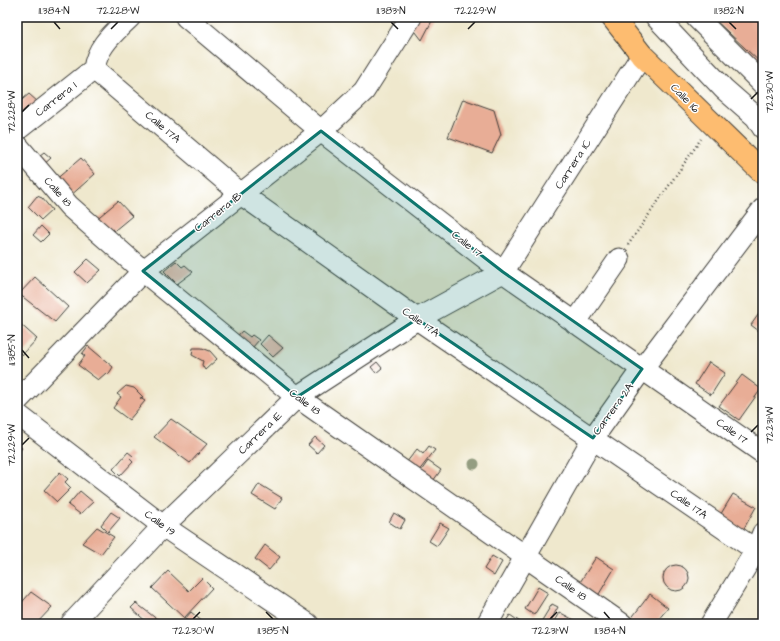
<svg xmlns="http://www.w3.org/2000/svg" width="780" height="641" font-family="'Architects Daughter',sans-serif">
<rect width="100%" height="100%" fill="#fff"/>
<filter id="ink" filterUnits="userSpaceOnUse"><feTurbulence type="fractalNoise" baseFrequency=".025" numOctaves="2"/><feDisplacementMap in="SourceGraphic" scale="8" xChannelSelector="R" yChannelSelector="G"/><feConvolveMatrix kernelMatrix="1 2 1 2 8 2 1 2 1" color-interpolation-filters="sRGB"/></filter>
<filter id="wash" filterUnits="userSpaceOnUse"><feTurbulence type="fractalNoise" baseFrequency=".012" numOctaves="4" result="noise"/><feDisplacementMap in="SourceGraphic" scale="16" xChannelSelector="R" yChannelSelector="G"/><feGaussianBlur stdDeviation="0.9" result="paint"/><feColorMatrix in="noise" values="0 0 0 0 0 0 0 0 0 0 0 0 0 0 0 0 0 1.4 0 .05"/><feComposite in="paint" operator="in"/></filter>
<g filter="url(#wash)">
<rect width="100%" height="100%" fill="#efe8cd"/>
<g id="blocks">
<!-- building -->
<path fill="#e8ad96" d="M 407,17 L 434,17 L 422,40 L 406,19 Z
M 712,17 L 763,17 L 763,65 Z
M 29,94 L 38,102 L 19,118 L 17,115 L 17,104 Z
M 463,99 L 494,110 L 501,134 L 492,153 L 448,137 Z
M 44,152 L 51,158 L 42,166 L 35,159 Z
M 81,158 L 95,174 L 69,197 L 54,181 Z
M 17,174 L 23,181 L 17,185 Z
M 37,196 L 42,198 L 52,210 L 41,220 L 28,207 Z
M 118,201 L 132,216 L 109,235 L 94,221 Z
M 41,226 L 49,234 L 41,242 L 33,235 Z
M 88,259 L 101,270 L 87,283 L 75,272 Z
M 176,261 L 182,267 L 185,265 L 193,272 L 177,284 L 164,271 Z
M 35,277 L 68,307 L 55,322 L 19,294 Z
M 763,308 L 763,334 L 751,325 Z
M 17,321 L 37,339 L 22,355 L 17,350 Z
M 242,331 L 250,337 L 252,335 L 259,340 L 246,355 L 231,343 Z
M 268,335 L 283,348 L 273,357 L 260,344 Z
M 88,346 L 113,367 L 108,375 L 106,373 L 98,380 L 78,365 L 85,356 L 82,354 Z
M 193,348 L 202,348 L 210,351 L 217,359 L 205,370 L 202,365 L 203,361 L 192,355 Z
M 377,362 L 382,368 L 376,373 L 371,367 Z
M 709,362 L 725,373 L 711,395 L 695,384 Z
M 742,375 L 761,389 L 739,420 L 719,406 Z
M 126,386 L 134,388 L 143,397 L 140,398 L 145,401 L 129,420 L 113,408 L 121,397 L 117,394 Z
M 171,419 L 207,444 L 190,463 L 154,437 Z
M 315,437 L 324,445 L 317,453 L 308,445 Z
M 17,444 L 22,448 L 17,454 Z
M 429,446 L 435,450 L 418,472 L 406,463 L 417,449 L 423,454 Z
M 128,452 L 133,456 L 130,459 L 133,462 L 120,476 L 113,469 Z
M 428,461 L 441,470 L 433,481 L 421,471 Z
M 60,472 L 68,479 L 65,482 L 71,488 L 57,502 L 44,490 Z
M 259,484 L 282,498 L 275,509 L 252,495 Z
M 80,491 L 93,502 L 80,514 L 68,505 Z
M 733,494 L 756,507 L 743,530 L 719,517 Z
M 111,512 L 120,518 L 108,532 L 101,525 Z
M 394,513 L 405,520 L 400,529 L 389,522 Z
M 440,523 L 449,528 L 437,546 L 429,541 Z
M 97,527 L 114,537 L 101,554 L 82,543 Z
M 265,545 L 280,557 L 269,570 L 255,559 Z
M 492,556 L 502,562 L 494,576 L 484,569 Z
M 596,557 L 614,569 L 596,599 L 577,587 Z
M663 578a13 13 0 1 1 26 0a13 13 0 1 1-26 0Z
M 168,571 L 189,591 L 202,578 L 212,588 L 184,618 L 152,588 Z
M 538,587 L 548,593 L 534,615 L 525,609 Z
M 31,592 L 52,607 L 36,624 L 17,624 L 17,608 Z
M 650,594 L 668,608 L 657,621 L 661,624 L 627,624 Z
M 136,603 L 158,620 L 154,624 L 149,624 L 131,608 Z
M 552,604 L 558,607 L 549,624 L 544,624 L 541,622 Z
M 191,612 L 205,624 L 192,624 L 185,619 Z
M 559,612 L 576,621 L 575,624 L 553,624 Z
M 510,615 L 523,624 L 504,624 Z"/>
</g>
</g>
<g filter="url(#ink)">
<use href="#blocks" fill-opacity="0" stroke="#3c3b37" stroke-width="1"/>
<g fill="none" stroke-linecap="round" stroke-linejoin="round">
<!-- minor casing -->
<g stroke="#3c3b37" stroke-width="23">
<path id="minor" d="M 186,17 L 321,131 L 503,272 L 763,453
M 656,17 L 724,89 L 756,117 L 763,128
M 696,17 L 763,84
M 94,69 L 241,194 L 417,319 L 763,555
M 94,69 C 97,46 114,33 130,17
M 17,130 L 94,69
M 17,145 L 69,206 L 143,271 L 297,397 L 622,624
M 575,323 L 619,259
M 17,401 L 143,271 L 321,131 L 364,91 L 411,17
M 17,414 L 163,526 L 308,624
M 71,624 L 163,526 L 297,397 L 417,319 L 503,272 L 642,55
M 487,624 L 593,438 L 642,369 L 763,209
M 711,624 L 756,550 L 763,533"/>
</g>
<!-- highway casing -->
<g stroke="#3c3b37" stroke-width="24">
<path id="highway" d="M 612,17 L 642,55 L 763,173"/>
</g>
<!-- path -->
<path stroke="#3c3b37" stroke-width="2.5" stroke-dasharray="1 3" stroke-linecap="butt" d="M 628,245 L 701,139"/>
<!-- minor -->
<use href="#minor" stroke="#fff" stroke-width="21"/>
<!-- highway -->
<use href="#highway" stroke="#fdbc6f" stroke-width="22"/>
</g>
<!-- trees -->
<circle fill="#949d81" cx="474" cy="464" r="5.5"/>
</g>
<!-- marked area -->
<path fill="#0f766e" fill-opacity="0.2" stroke="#0f766e" stroke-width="3" stroke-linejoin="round" d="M 321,131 L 503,272 L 642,369 L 593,438 L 417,319 L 297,397 L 143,271 Z"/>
<!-- ticks -->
<path fill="none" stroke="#1c1c1c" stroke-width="1.5" d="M 54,22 L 60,29M 391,22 L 398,29M 729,22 L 736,29M 111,29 L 118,22M 468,29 L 475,22M 751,99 L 758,92M 22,112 L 29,105M 22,350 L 29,358M 751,432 L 758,425M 22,445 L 29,438M 266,612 L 273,619M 604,612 L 610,619M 193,619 L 200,612M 550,619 L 557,612"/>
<g text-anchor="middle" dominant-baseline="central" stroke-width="3" stroke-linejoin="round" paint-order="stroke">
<!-- street labels -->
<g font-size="11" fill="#1c1c1c" stroke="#fff">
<text transform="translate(685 98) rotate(45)">Calle 16</text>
<text transform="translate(56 99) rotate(-38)">Carrera 1</text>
<text transform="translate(163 127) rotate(40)">Calle 17A</text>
<text transform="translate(573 164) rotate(-57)">Carrera 1C</text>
<text transform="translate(58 192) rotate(48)">Calle 18</text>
<text transform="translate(218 212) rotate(-38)">Carrera 1B</text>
<text transform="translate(467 244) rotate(38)">Calle 17</text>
<text transform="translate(421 322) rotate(35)">Calle 17A</text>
<text transform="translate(305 402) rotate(36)">Calle 18</text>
<text transform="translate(613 409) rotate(-54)">Carrera 2A</text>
<text transform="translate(732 431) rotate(35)">Calle 17</text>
<text transform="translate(260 433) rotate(-44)">Carrera 1E</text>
<text transform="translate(689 504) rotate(35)">Calle 17A</text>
<text transform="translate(160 523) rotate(36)">Calle 19</text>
<text transform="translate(571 588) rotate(35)">Calle 18</text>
</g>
</g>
<!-- margin -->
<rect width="780" height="641" fill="none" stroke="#fff" stroke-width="44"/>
<rect x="22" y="22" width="736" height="597" fill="none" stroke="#1c1c1c" stroke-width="1.5"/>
<g font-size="10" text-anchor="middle" fill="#1c1c1c">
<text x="54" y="14">11.384°N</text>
<text x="118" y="14">72.228°W</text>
<text x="391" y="14">11.383°N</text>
<text x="475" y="14">72.229°W</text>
<text x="729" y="14">11.382°N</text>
<text transform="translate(769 92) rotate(-90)" y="4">72.230°W</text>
<text transform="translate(11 112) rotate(-90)" y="4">72.228°W</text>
<text transform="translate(11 350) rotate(-90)" y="4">11.385°N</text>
<text transform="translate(769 425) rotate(-90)" y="4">72.231°W</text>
<text transform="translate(11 445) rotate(-90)" y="4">72.229°W</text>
<text x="193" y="634">72.230°W</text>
<text x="273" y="634">11.385°N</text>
<text x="550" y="634">72.231°W</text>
<text x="610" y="634">11.384°N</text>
</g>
</svg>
